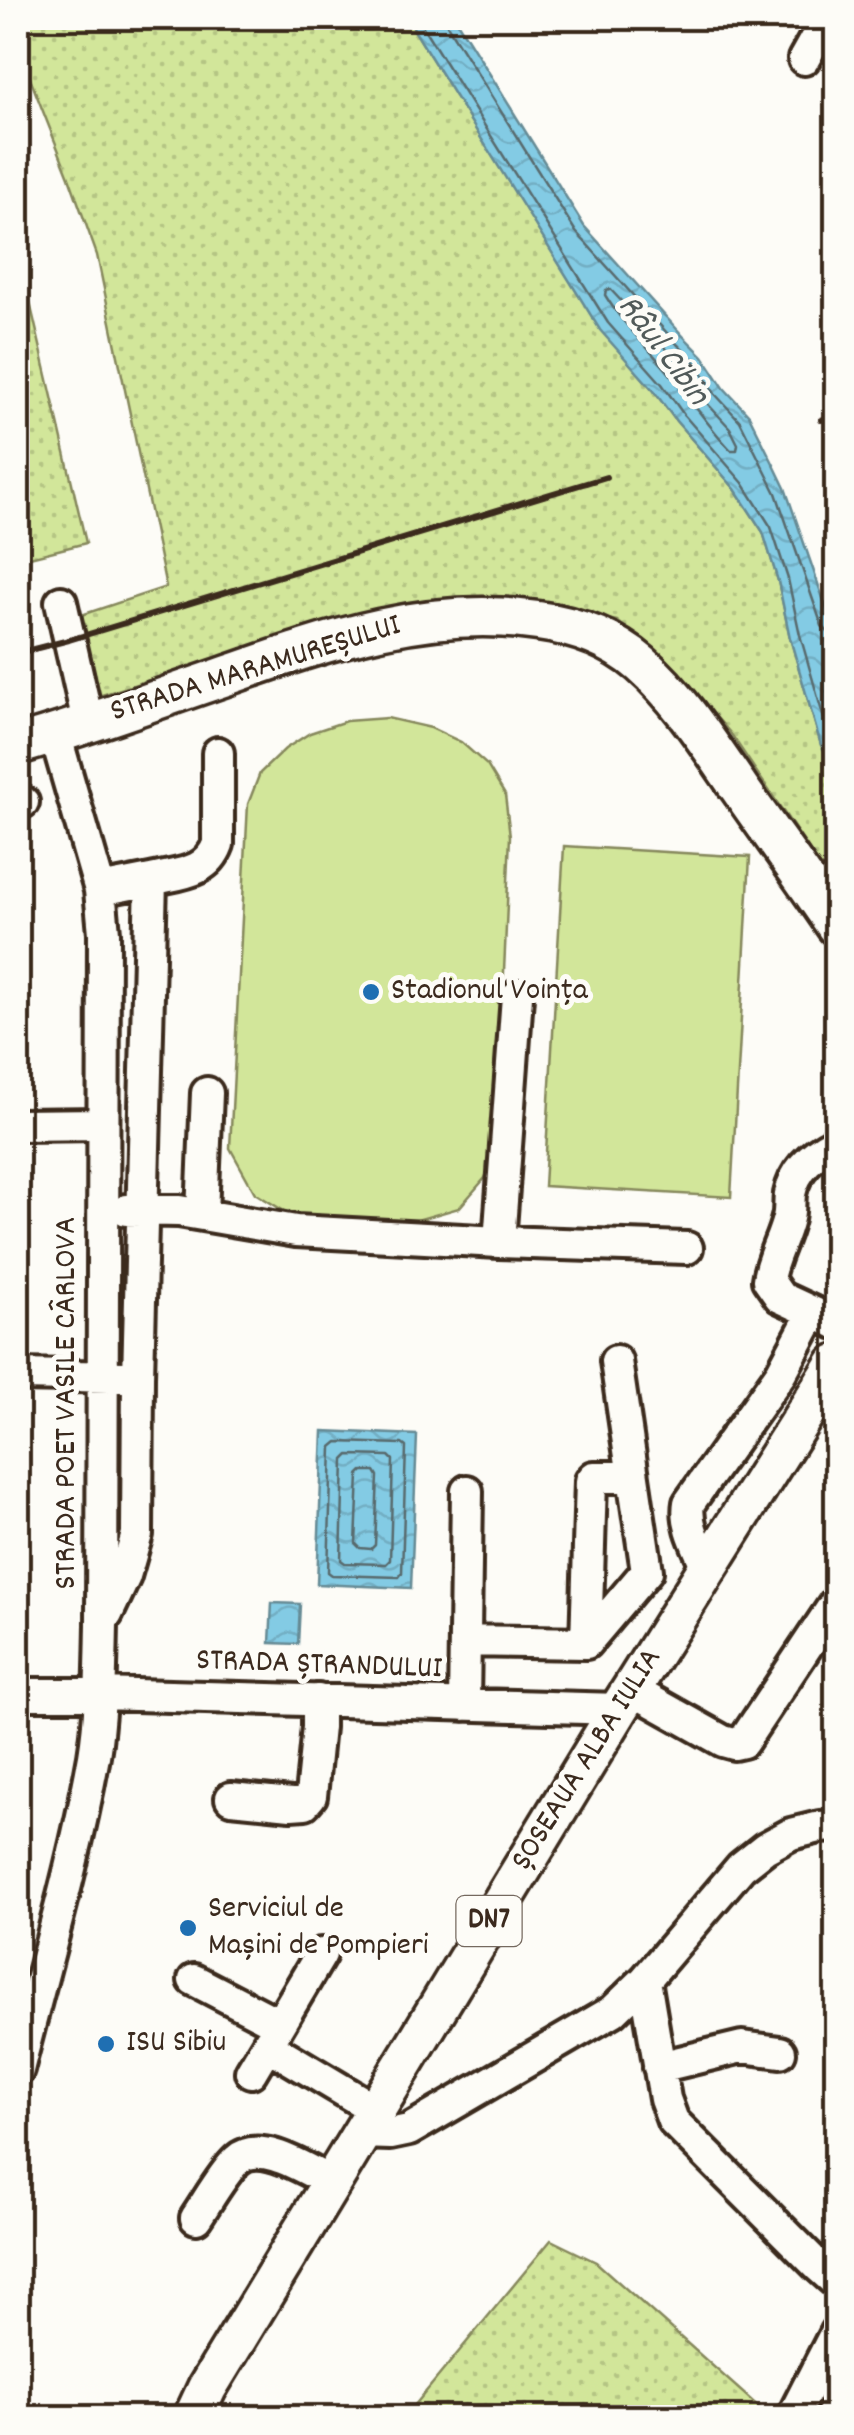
<svg xmlns="http://www.w3.org/2000/svg" width="854" height="2435" font-family="Dekko,sans-serif">
<defs>
<pattern id="grass-dots" width="8" height="8" patternUnits="userSpaceOnUse" patternTransform="scale(2.5)"><rect width="8" height="8" fill="#d2e69a"/><path d="M2 2h.1M6 6h.1" fill="none" stroke="#b5c584" stroke-width="1.8" stroke-linecap="round"/></pattern>
<pattern id="water-waves" width="16" height="10" patternUnits="userSpaceOnUse" patternTransform="scale(2.5)"><rect width="16" height="10" fill="#83cbe4"/><path d="M0 5q4-4 8 0t8 0" fill="none" stroke="#72aec3"/></pattern>
</defs>
<rect width="100%" height="100%" fill="#fdfcf7"/>
<filter id="ink" filterUnits="userSpaceOnUse"><feTurbulence type="fractalNoise" baseFrequency=".01" numOctaves="2"/><feDisplacementMap in="SourceGraphic" scale="20" xChannelSelector="R" yChannelSelector="G"/><feConvolveMatrix kernelMatrix="1 2 1 2 8 2 1 2 1" color-interpolation-filters="sRGB"/></filter>
<g filter="url(#ink)">
<!-- grass -->
<path fill="url(#grass-dots)" stroke="#86885c" stroke-width="2.5" d="M 18,18 L 411,18 L 414,30 L 600,329 L 654,391 L 676,421 L 735,489 L 763,532 L 778,581 L 790,638 L 821,745 L 836,768 L 836,890 L 731,734 L 667,661 L 617,621 L 528,604 L 255,647 L 89,699 L 72,618 L 166,587 L 97,255 L 69,177 L 18,48 Z
M 18,251 L 86,543 L 18,560 Z
M 551,2240 L 596,2262 L 770,2417 L 405,2417 Z"/>
<!-- green -->
<path fill="#d2e69a" stroke="#86885c" stroke-width="2.5" d="M 387,718 L 431,728 L 461,742 L 487,765 L 505,795 L 510,836 L 496,1152 L 485,1178 L 459,1208 L 410,1222 L 378,1227 L 297,1219 L 255,1193 L 230,1148 L 248,804 L 260,773 L 285,749 L 310,733 L 346,721 Z
M 564,846 L 750,857 L 731,1197 L 544,1186 Z"/>
<!-- water -->
<path fill="url(#water-waves)" stroke="#668b95" stroke-width="2.5" d="M 411,18 L 455,18 L 584,226 L 684,337 L 703,356 L 724,388 L 749,415 L 773,463 L 785,488 L 836,636 L 836,768 L 821,745 L 790,638 L 778,581 L 763,532 L 735,489 L 676,421 L 654,391 L 600,330 L 414,30 Z
M 323,1431 L 417,1435 L 411,1588 L 317,1584 Z
M 272,1603 L 300,1604 L 298,1644 L 270,1643 Z"/>
<g fill="none" stroke-linecap="round" stroke-linejoin="round">
<!-- shore -->
<path stroke="#586a6d" stroke-width="2.5" d="M 421,18 L 423,27 L 608,323 L 662,384 L 684,415 L 743,483 L 771,527 L 788,579 L 800,635 L 830,740 L 836,750
M 447,18 L 447,24 L 452,33 L 576,232 L 677,344 L 695,362 L 715,394 L 740,421 L 776,493 L 822,626 L 828,632 L 836,634
M 610,289 L 686,370 L 705,401 L 730,428 L 738,444 L 737,450 L 731,450 C 708,426 691,400 671,375 C 649,348 623,325 605,295 L 606,290 Z
M 338,1442 L 402,1444 L 406,1447 L 402,1573 L 399,1577 L 332,1575 L 328,1572 L 332,1447 Z
M 349,1455 L 389,1456 L 393,1460 L 390,1560 L 386,1564 L 345,1563 L 341,1560 L 344,1460 Z
M 363,1471 L 375,1471 L 378,1476 L 375,1545 L 371,1549 L 360,1548 L 356,1544 L 359,1475 Z"/>
<!-- minor casing -->
<g stroke="#3b2a1e" stroke-width="38">
<path id="minor" d="M 804,59 L 827,18
M 61,602 L 88,722
M 18,803 L 23,802
M 151,880 C 179,873 207,874 218,844 L 218,753
M 100,890 L 151,880 L 138,1377 L 137,1534 L 125,1576 L 107,1614
M 18,1125 L 103,1124
M 836,1142 C 814,1153 795,1168 790,1194 C 789,1202 790,1211 788,1218 C 783,1240 771,1258 768,1280 L 780,1297 L 836,1323
M 127,1210 L 179,1211 L 296,1231 L 499,1242 L 687,1248
M 202,1214 L 207,1093
M 499,1242 L 517,996
M 616,1361 L 633,1477
M 18,1375 L 124,1377
M 707,1568 C 699,1548 685,1525 689,1503 L 781,1373 L 813,1313
M 465,1641 L 586,1643 L 591,1481 L 594,1477 L 633,1477 L 647,1571 L 586,1643
M 632,1690 L 723,1741 L 734,1744 L 743,1742 L 836,1602
M 18,1694 L 100,1694 L 619,1709
M 464,1705 L 467,1491
M 231,1798 L 291,1804 L 305,1803 L 311,1796 L 318,1727 L 318,1700
M 194,1980 L 279,2024
M 645,1980 L 665,2099 L 673,2121 L 818,2266 L 836,2282
M 267,2045 L 374,2109
M 659,2067 L 742,2047 L 780,2052
M 18,2070 C 44,1966 75,1862 94,1756 C 101,1713 101,1668 102,1625 L 104,933 L 100,890 L 60,751 L 57,733
M 251,2072 L 321,1954
M 360,2133 L 390,2134 L 409,2130 L 613,2011 L 645,1980 L 741,1867 L 765,1848 L 791,1834 L 820,1827 L 836,1826
M 196,2218 C 207,2202 223,2173 237,2160 C 260,2138 308,2171 331,2182
M 792,2418 L 836,2332"/>
</g>
<!-- major casing -->
<g stroke="#3b2a1e" stroke-width="45">
<path id="major" d="M 18,745 C 86,726 152,701 220,678 C 323,642 427,604 538,621 C 575,626 612,639 641,664 C 681,699 710,746 740,789 C 772,835 805,880 836,926
M 193,2418 L 207,2388 L 619,1709 L 836,1364"/>
</g>
<!-- minor -->
<use href="#minor" stroke="#fdfcf7" stroke-width="30"/>
<!-- major -->
<use href="#major" stroke="#fdfcf7" stroke-width="38"/>
<!-- rail -->
<path stroke="#3b2a1e" stroke-width="6" d="M 821,420 L 836,416
M 18,653 L 69,640 L 606,477"/>
</g>
</g>
<!-- markers -->
<g fill="#1f6fb2" stroke="#fdfcf7" stroke-width="4">
<circle cx="371" cy="992" r="10"/>
<circle cx="188" cy="1928" r="10"/>
<circle cx="106" cy="2044" r="10"/>
</g>
<g text-anchor="middle" dominant-baseline="central" stroke-width="10" stroke-linejoin="round" paint-order="stroke">
<!-- shield labels -->
<rect fill="#fdfcf7" stroke="#75695f" stroke-width="2.5" x="456.5" y="1896" width="65" height="50" rx="8"/>
<g font-size="30" font-weight="bold" fill="#3b2a1e">
<text x="489" y="1921">DN7</text>
</g>
<!-- street labels -->
<g font-size="32" fill="#3b2a1e" stroke="#fdfcf7">
<text transform="translate(256 670) rotate(-17)">STRADA MARAMUREȘULUI</text>
<text transform="translate(68 1403) rotate(-90)">STRADA POET VASILE CÂRLOVA</text>
<text transform="translate(319 1666) rotate(2)">STRADA ȘTRANDULUI</text>
<text transform="translate(588 1760) rotate(-58)">ȘOSEAUA ALBA IULIA</text>
</g>
<!-- poi labels -->
<g font-size="32" fill="#3b2a1e" stroke="#fdfcf7" text-anchor="start">
<text x="391" y="992">Stadionul Voința</text>
<text x="208" y="1910">Serviciul de<tspan x="208" dy="37">Mașini de Pompieri</tspan></text>
<text x="126" y="2044">ISU Sibiu</text>
</g>
<!-- water labels -->
<g font-size="35" font-style="italic" fill="#515a59" stroke="#fdfcf7">
<text transform="translate(662 351) rotate(53)">Râul Cibin</text>
</g>
</g>
<!-- margin -->
<rect width="854" height="2435" fill="none" stroke="#fdfcf7" stroke-width="60"/>
<rect x="30" y="30" width="794" height="2375" fill="none" stroke="#3b2a1e" stroke-width="4" filter="url(#ink)"/>
</svg>
